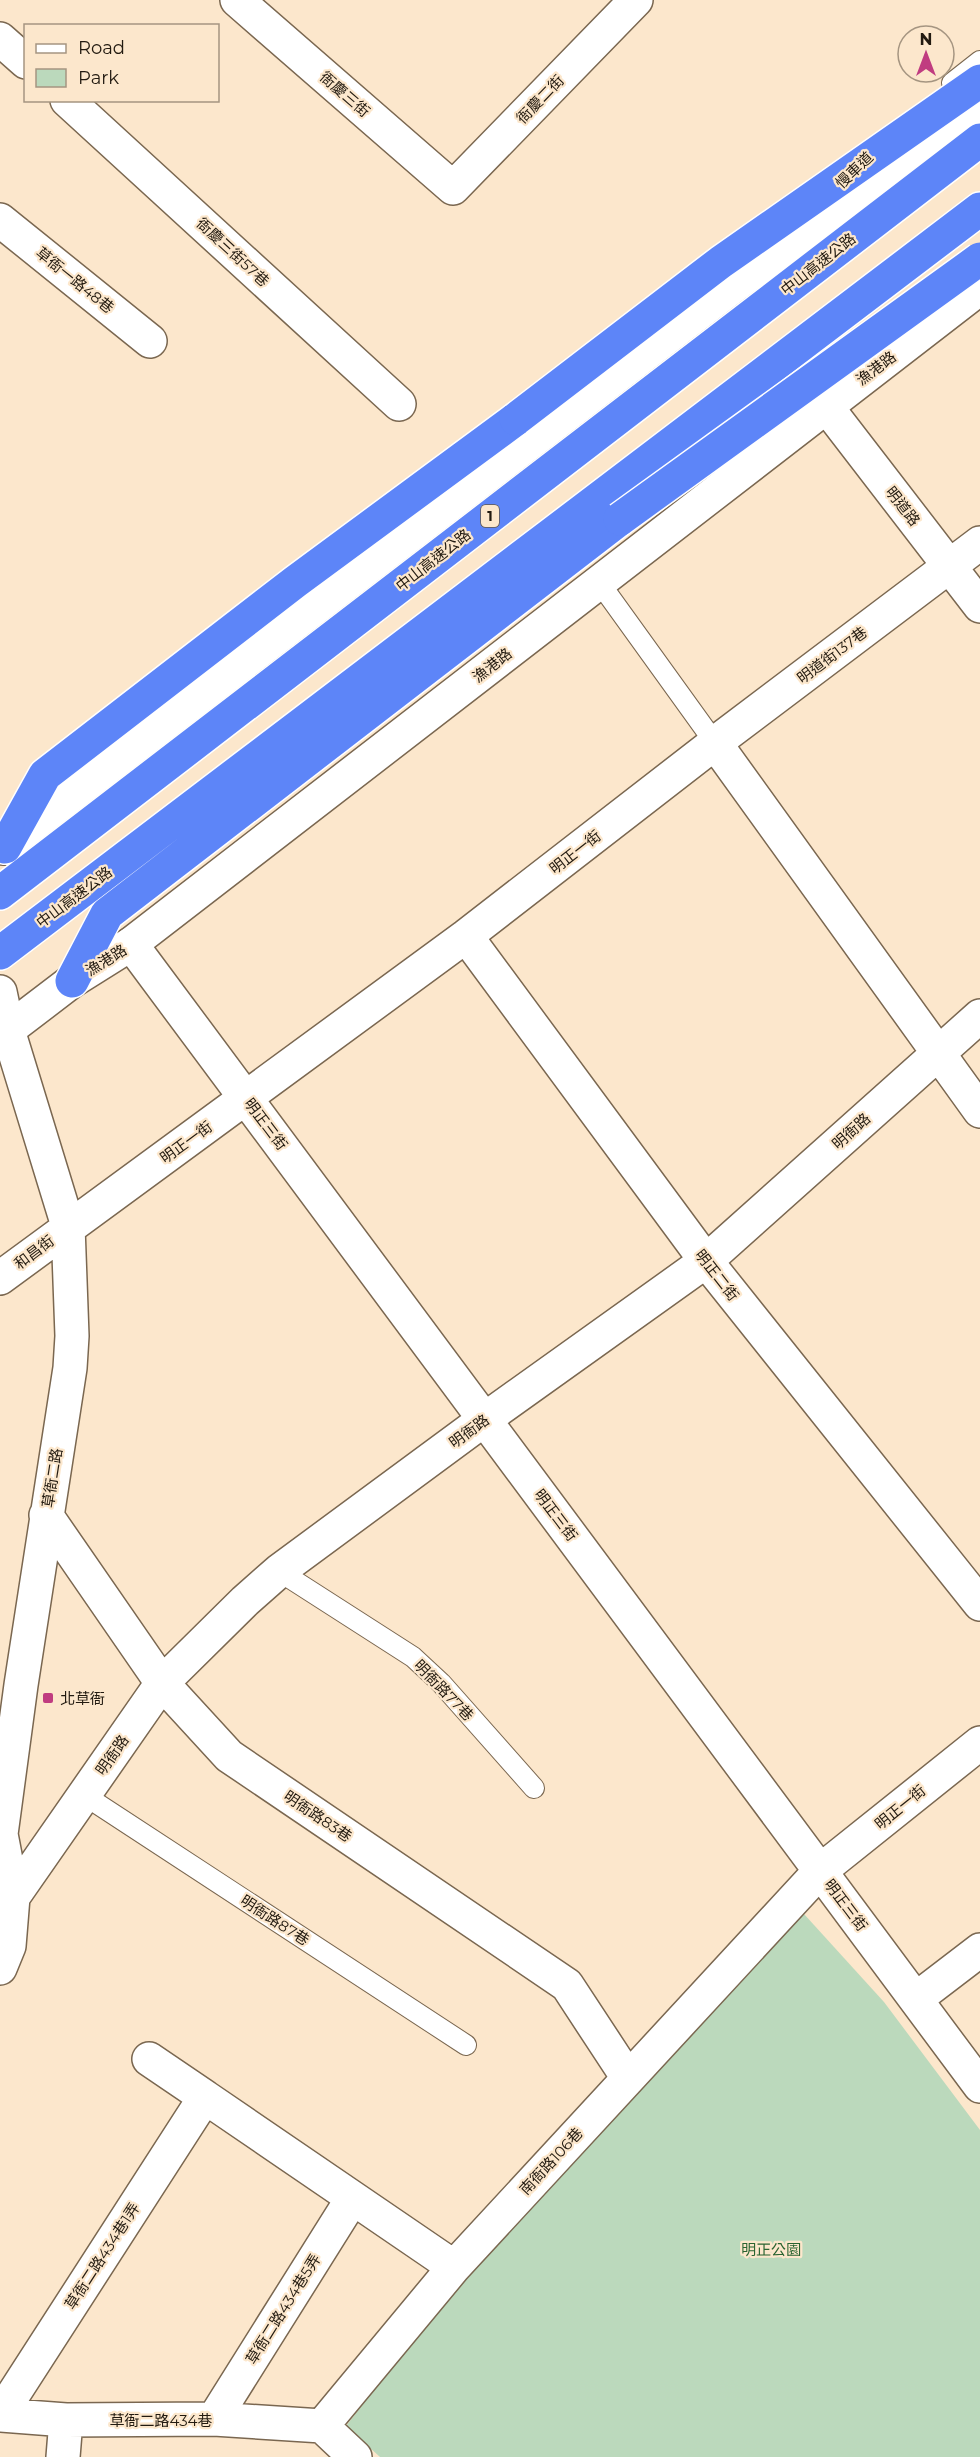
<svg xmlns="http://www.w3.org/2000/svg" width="980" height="2457" font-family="Montserrat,'Noto Sans TC',sans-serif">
<rect width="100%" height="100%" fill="#fce7cc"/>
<!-- green -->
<path fill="#bbd9bc" d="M 794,1903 L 884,2002 L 980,2130 L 980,2457 L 380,2457 L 346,2426 L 463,2274 Z"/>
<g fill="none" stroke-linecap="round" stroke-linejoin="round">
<!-- lane casing -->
<g stroke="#7a6750" stroke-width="22">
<path id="lane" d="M 952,83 L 980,61
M 599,582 L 715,743
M 279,1571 L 413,1657 L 441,1683 L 534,1788
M 84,1795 L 466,2045"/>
</g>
<!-- street casing -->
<g stroke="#7a6750" stroke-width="36">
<path id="street" d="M 237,0 L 453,188 L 636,0
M 0,39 L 26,62
M 67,100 L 399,404
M 0,220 L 150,341
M 826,406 L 980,606
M 715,743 L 980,1111
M 466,936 L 706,1261 L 980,1604
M 131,944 L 980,2086
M 0,992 L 8,1030 L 68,1226 L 72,1336 L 70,1368 L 21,1685 L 1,1834 L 13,1897 L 9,1946 L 0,1968
M 0,1278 L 466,936 L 715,743 L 980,543
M 46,1515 L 162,1683 L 229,1756 L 567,1985 L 628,2078
M 13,1897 L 162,1683 L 245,1601 L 279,1571 L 485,1419 L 706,1261 L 980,1016
M 916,1999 L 980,1950
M 149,2059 L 205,2097
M 0,2415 L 205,2097 L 454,2267
M 0,2415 L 66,2420 L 214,2419 L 322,2426
M 214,2419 L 352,2199
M 63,2457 L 66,2420
M 355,2457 L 322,2426 L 454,2267 L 820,1871 L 980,1743"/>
</g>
<!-- secondary casing -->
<g stroke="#7a6750" stroke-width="36">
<path id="secondary" d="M 3,848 L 734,286 L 980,104
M 0,1036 L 72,981 L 131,944 L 980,288"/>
</g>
<!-- highway casing -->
<g stroke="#fff" stroke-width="36">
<path id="highway" d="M 5,847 L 45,775 L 295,582 L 516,419
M 0,893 L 980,140
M 0,953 L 980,209
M 72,981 L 107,914 L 620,519"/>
</g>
<!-- lane -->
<use href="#lane" stroke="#fff" stroke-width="20"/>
<!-- street -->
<use href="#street" stroke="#fff" stroke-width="33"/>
<!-- secondary -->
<use href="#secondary" stroke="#fff" stroke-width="33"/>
<!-- highway -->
<use href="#highway" stroke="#5d85f8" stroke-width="33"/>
<!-- highway-bridge casing -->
<g stroke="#fff" stroke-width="36" stroke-linecap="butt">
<path id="highway-bridge" d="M 516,419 L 721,262 L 980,81
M 620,519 L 980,259"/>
</g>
<!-- highway-bridge -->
<use href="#highway-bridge" stroke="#5d85f8" stroke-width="33"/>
</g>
<!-- markers -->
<rect fill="#c03c80" stroke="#fce7cc" stroke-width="2" x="42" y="1692" width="12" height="12" rx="3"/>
<g text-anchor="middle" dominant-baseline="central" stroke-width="4.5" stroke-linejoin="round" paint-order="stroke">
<!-- shield labels -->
<rect fill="#fce7cc" stroke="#635848" stroke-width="1.5" x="481" y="505" width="18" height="22" rx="4.5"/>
<g font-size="14" font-weight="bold" fill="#221a10">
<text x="490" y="516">1</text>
</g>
<!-- street labels -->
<g font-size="15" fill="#221a10" stroke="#fce7cc">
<text transform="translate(345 94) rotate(41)">衙慶三街</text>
<text transform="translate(540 99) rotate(-46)">衙慶二街</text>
<text transform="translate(854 170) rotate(-44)">慢車道</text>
<text transform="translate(233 252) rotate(43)">衙慶三街57巷</text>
<text transform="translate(818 264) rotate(-38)">中山高速公路</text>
<text transform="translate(75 280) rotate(39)">草衙一路48巷</text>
<text transform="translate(876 368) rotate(-37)">漁港路</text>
<text transform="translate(903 506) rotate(52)">明道路</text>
<text transform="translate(433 560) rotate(-38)">中山高速公路</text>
<text transform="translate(832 655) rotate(-37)">明道街137巷</text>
<text transform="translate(492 665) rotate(-38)">漁港路</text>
<text transform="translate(575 852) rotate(-38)">明正一街</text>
<text transform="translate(74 897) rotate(-37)">中山高速公路</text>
<text transform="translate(106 960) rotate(-32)">漁港路</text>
<text transform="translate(266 1124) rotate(53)">明正三街</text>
<text transform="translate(851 1131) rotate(-42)">明衙路</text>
<text transform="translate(186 1142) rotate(-36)">明正一街</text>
<text transform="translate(34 1252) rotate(-37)">和昌街</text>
<text transform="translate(717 1275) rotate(52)">明正二街</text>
<text transform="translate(469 1431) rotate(-36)">明衙路</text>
<text transform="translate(52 1478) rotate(-81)">草衙二路</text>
<text transform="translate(556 1515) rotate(53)">明正三街</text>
<text transform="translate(444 1690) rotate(46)">明衙路77巷</text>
<text transform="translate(112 1755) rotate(-55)">明衙路</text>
<text transform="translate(900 1807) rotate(-39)">明正一街</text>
<text transform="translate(318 1816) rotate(34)">明衙路83巷</text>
<text transform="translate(846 1905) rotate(53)">明正三街</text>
<text transform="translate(275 1920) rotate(33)">明衙路87巷</text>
<text transform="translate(551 2161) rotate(-47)">南衙路106巷</text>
<text transform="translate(102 2256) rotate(-57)">草衙二路434巷1弄</text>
<text transform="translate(283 2309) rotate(-58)">草衙二路434巷5弄</text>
<text x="161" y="2420">草衙二路434巷</text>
</g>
<!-- poi labels -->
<g font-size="15" fill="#221a10" stroke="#fce7cc" text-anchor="start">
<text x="60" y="1698">北草衙</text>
</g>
<!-- park labels -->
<g font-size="15" fill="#2a6431" stroke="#fce7cc">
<text x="771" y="2249">明正公園</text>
</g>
</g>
<!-- legend -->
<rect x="24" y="24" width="195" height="78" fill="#fce7cc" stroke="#a59581" stroke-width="1.5"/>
<rect x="36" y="44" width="30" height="9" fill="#ffffff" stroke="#a59581" stroke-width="1.5"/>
<text x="78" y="54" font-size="18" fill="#221a10">Road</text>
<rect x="36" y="69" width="30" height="18" fill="#bbd9bc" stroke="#a59581" stroke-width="1.5"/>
<text x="78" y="84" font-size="18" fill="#221a10">Park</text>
<!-- north arrow -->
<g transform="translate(926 54)"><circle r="28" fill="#fce7cc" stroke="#a59581" stroke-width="1.5"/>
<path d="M0-4.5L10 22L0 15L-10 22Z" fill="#c03c80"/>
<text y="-9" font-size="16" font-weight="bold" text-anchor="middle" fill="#221a10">N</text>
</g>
</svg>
